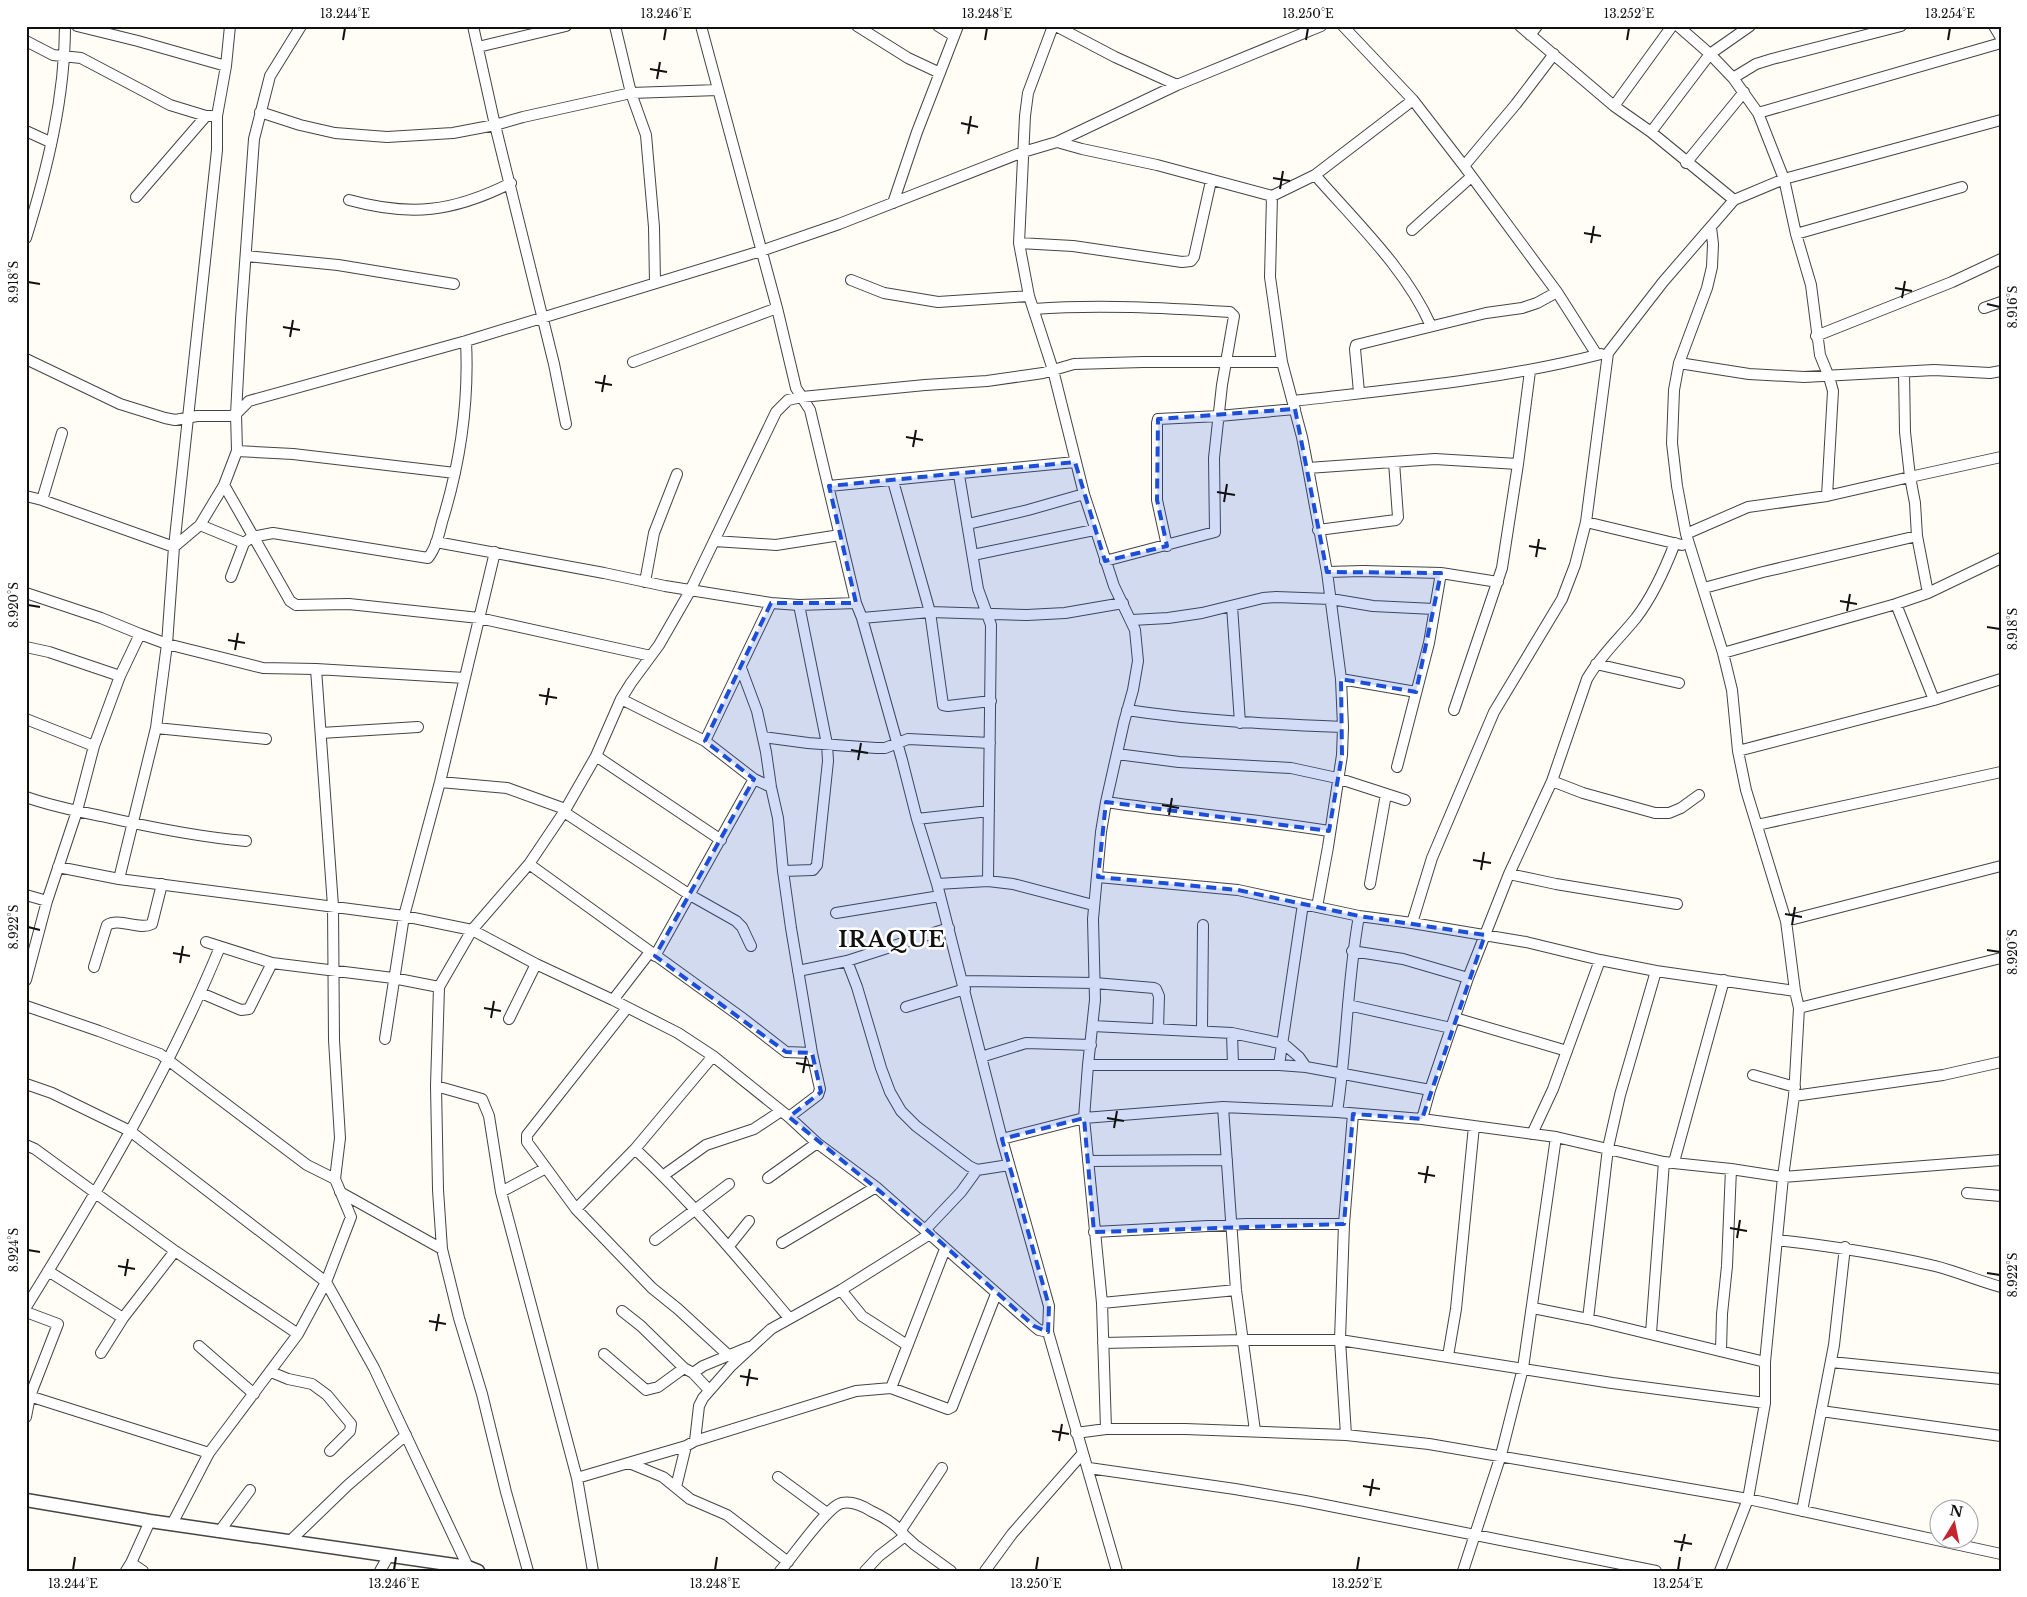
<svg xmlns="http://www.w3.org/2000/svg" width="2027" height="1597" font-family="'Libre Baskerville',serif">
<rect width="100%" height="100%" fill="#fffdf5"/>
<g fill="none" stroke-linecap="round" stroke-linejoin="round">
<!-- minor casing -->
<g stroke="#444" stroke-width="12">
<path id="minor" d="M 77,26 L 138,41 L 226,66
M 473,26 L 495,125 L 554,364 L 566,424
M 615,26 L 631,93 L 646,135 L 654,227 L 655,283
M 701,26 L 777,308 L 796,388 L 810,410 L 856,603 L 862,618 L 902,760 L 917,819 L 937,884 L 1002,1139 L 1049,1306 L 1048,1332 L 1117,1571
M 857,26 L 908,58 L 940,73
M 938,26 L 954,36
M 1053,26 L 1028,93 L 1025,116 L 1019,243 L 1029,296 L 1053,370 L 1084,494 L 1114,586 L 1135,630 L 1138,661 L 1133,690 L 1124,722 L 1106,802 L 1101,832 L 1093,919 L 1095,1000 L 1088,1065 L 1084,1118 L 1102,1303 L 1106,1429
M 1056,26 L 1115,57 L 1177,85
M 1343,26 L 1413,100 L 1464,166 L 1557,292 L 1597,355
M 1520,26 L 1614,106 L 1651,132 L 1734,200
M 1678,26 L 1710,54 L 1733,78 L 1758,113 L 1784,179 L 1796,234 L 1811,285 L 1820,355 L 1829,377 L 1833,391 L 1827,496
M 1994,26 L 2001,38
M 1530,35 L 1537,26
M 26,41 L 53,55 L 81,58 L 170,105 L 206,116 L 217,116
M 478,47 L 566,26
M 1733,78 L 1756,64 L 1772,59 L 1901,26
M 1614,106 L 1672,26
M 260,112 L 300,125 L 335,133 L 387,137 L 453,133 L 495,125 L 523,117 L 631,93 L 718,90
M 1758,113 L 2001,43
M 26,131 L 50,142
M 1651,132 L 1710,54 L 1750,26
M 1057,142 L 1082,149 L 1157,165 L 1272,196 L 1315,175 L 1413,100
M 1686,163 L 1744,92
M 1464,166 L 1516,104 L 1554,54
M 1315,175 C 1356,222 1406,269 1431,326
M 1272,196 L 1270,277 L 1282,362 L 1302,437 L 1308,468 L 1327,572 L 1341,679 L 1343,727 L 1342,755 L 1328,847 L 1317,907
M 136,197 L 206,116
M 349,200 C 411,217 453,212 511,183
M 893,203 L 917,132 L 958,26
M 1711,227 L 1713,244 L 1712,267 L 1707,288 L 1679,363 L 1674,390 L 1672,443 L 1677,486 L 1686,534 L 1723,653 L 1732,690 L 1738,751 L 1746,790 L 1786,921 L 1795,991 L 1799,1008 L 1794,1096 L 1783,1177 L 1765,1362 L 1765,1403 L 1748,1499 L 1720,1571
M 1412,230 L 1471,177
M 1796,234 L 1962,187
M 26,238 C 47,170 65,98 65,26
M 1019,243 L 1073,246 L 1182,262 L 1191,261 L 1194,257 L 1211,181
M 246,256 L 338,265 L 454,284
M 851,280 L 884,293 L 938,302 L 1029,296
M 1984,308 L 2001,302
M 1034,309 C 1099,304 1165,308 1230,312 L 1234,316 L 1222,385 L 1214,458 L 1215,532 L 1105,561
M 1816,336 L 1952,282 L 2001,259
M 26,359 L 120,404 L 165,418 L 175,420 L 197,416 L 231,416 L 236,414 L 249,401 L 466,341 L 761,251 L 839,224 L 1023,152 L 1057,142 L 1177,85 L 1321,26
M 633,362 L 777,308
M 1679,363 L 1749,374 L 1804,377 L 1934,370 L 1990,373 L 2001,371
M 1359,392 L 1355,349 L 1356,345 L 1486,313 L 1522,308 L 1537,303 L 1557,292
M 1293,401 C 1396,389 1500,380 1601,354
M 237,451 L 293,454 L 455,473
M 1308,468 L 1435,459 L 1518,464
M 959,475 L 978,589 L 991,625 L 988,881
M 893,481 L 930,612 L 943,705 L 948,706 L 991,701
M 224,485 L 290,601 L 296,605 L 349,604 L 479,618 L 651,656
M 829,486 L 1075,462
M 26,496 L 42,500 L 174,547 L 200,525 L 224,485 L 237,451 L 236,414 L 241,319 L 254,139 L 270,76 L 301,26
M 42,500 L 62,433
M 1586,522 L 1682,545
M 968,524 L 1028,510 L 1084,494
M 200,525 L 244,543
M 1318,530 L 1396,520 L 1398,517 L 1394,462
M 1686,534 L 1748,507 L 1827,496 L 1910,477 L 1905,432 L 1904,373
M 714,541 L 776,545 L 840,535
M 436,542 L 604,573 L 665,586 L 771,603 L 799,605 L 856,603
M 1167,546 L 1157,500 L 1157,423 L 1158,419 L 1219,416 L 1295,409
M 973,555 L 1094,530
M 1327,572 L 1363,571 L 1441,573 L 1498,582
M 231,577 L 244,543 L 252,537 L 273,533 L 428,558 C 436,548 439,534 442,522 C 460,464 469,401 466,341
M 645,582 L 654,533 L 677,474
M 1704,588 L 1763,572 L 1917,536
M 26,593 L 101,618 L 140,634
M 1928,593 L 1917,536 L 1915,503 L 1910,477 L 2001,457
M 1896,604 L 1934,700
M 1232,606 L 1240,723
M 862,618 L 930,612 L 1027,615 L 1065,613 L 1123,603
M 1132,620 L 1168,618 L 1202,613 L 1263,598 L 1276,597 L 1331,599 L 1373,606 L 1434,609
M 26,647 L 49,652 L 120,676
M 1723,653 L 1896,604 L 1928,593 L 2001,558
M 1596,664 L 1679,683
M 741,668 L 757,711 L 766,752 L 771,787 L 778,818 L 783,871 L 791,928 L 812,1053 L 820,1089 L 818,1095 L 789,1117
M 1341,679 L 1416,692
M 621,699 L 705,741 L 754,779 L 771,787
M 1127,710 C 1199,721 1270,724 1343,727
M 1454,710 L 1502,568 L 1518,464 L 1530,371
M 26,719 L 94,746
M 156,728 L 266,739
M 321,733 L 418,727
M 763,737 L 808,743 L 876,748 L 885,748 L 908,739 L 990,743
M 705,741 L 771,603
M 1738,751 L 1934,700 L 2001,679
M 1117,754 L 1179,762 L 1291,768 L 1337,778 L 1405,800
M 596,756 L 721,840
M 1397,767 L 1429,643 L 1441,573
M 1552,781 L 1583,793 L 1655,813 L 1669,813 L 1681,808 L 1699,795
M 440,782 L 507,788 L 565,809
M 26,797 C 51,806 76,811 101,816 C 149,827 197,837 246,841
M 1106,802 C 1181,813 1255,819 1329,831
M 564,812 L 690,895 L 736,921 L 742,927 L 751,946
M 917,819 L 989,811
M 1757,825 L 2001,772
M 529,864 L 741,1017 L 786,1052 L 812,1053
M 58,867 L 119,879 L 404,916 L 472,930 L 536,964 L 613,1000 L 678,1033 L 713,1056 L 789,1117 L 817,1143 L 876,1187 L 1034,1326 L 1039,1330 L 1048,1332
M 783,871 L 813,870 L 817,865 L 828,761 L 827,744 L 799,605
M 1509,874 L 1556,884 L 1677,904
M 1098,877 L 1238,890 L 1359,916 L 1412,923 L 1526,942 L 1600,960 L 1656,971 L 1795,991
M 119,879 L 156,728 L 167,644 L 174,547 L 217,150 L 217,116 L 226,66 L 230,26
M 937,884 L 988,881 L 1013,884 L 1093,905
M 1370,884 L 1386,794
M 26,895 L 47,901
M 836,913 L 940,896
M 1786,921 L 2001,866
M 1412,923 L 1432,858 L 1494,712 L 1562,599 L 1575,565 L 1586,522 L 1608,353 L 1663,282 L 1734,200 L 1784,179 L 2001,120
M 206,942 L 272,963 L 393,978 L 439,987
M 1352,951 L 1403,959 L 1468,978
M 655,956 L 754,779
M 847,961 L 857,987 L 881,1068 L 890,1092 L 901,1111 L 916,1126 L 969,1166 L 977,1170 L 1009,1165
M 94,967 L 107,925 C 120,917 138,931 152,924 L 162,884
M 798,971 L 847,961 L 949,928
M 26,980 L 47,901 L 77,811 L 94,746 L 120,676 L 140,634 L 167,644 L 263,668 L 316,669 L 465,678
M 963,981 L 1095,983 L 1154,988 L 1156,989 L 1159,996 L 1158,1029
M 201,993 L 241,1010 L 249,1009 L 272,963
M 613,1000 L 650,952
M 1348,1005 L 1451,1028
M 26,1006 L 99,1031 L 160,1054 L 307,1165 L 335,1179
M 906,1007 L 965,989
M 627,1008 L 527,1135 L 527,1142 L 576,1209 L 652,1288 L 678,1309 L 728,1355
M 1799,1008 L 2001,958
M 1455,1018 L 1567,1051
M 509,1019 L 536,964
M 1093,1026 L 1232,1033 L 1284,1044 L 1299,1057 L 1306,1067
M 1202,1030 L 1203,925
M 1232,1033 L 1233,1065
M 385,1039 L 404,916 L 440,782 L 495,552
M 981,1057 L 1026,1043 L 1091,1045
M 1088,1065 L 1279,1065 L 1306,1067 L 1430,1090
M 1279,1065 L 1303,904
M 1753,1075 L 1795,1087
M 26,1084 L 52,1093 L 130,1131 L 326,1282 L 374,1368 L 468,1567
M 436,1086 L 482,1099 L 489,1116 L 501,1192 L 577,1478 L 593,1571
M 1794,1096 L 1943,1075 L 2001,1062
M 1223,1107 L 1236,1290 L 1255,1431
M 1337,1112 C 1347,1047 1347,981 1359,916
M 1422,1119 L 1430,1090 L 1468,978 L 1509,874 L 1552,781 L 1587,679 C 1600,656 1619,639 1636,618 C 1653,596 1665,569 1675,543
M 1532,1134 L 1553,1089 L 1600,960
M 1002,1139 L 1084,1118 L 1223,1107 L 1337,1112 L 1422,1119 L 1556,1137 L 1664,1162 L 1731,1169 L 1783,1177 L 2001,1160
M 26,1145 L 35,1149 L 175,1251 L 298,1334
M 635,1149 C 691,1201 740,1260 789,1318
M 1088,1161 L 1227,1160
M 1674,1162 L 1724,980
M 664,1175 L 706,1145 L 754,1129 L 781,1111
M 768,1178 L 817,1143
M 340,1192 L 442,1249
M 501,1192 L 546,1168
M 1967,1193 L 2001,1196
M 576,1209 L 635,1149 L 713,1056
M 926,1229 L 961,1192 L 977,1170
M 1094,1232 L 1246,1224 L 1344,1224
M 655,1240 L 729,1184
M 1777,1240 C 1831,1246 1883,1254 1935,1266 C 1958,1272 1979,1281 2001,1287
M 782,1243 L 876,1187
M 729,1246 L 749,1221
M 48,1271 L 123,1318
M 841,1290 L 862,1316 L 907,1345
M 1102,1303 L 1236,1290
M 26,1307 C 98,1191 168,1073 220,947
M 1533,1308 L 1588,1319 L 1765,1362
M 622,1311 L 641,1326 L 684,1368 L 693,1373 L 709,1390
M 26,1312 L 58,1324 L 30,1396 L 26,1417
M 1588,1319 L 1608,1148 L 1620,1095 L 1656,971
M 1651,1333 L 1664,1162
M 1103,1343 L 1243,1340 L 1340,1340 L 1612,1383 L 1765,1403
M 199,1346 L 254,1394
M 1721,1350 L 1722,1314 L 1727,1266 L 1731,1169
M 101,1353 L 123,1318 L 175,1251
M 604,1354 L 646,1390 L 658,1387 L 684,1368
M 1448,1356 L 1456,1309 L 1474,1126
M 1831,1362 L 2001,1379
M 271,1372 L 288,1379 L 312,1384 L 327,1395 L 351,1424 L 350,1431 L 330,1451
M 693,1373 L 703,1366 L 749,1347
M 891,1388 L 948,1409 L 952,1407 L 996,1294
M 26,1395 L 209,1453
M 1821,1411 L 2001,1436
M 1076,1433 L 1106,1429 L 1185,1429 L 1346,1435 L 1429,1444 L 1748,1499 L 2001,1554
M 1346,1435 L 1340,1340 L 1344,1224 L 1353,1114
M 695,1441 L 699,1406 L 703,1398 L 731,1366 L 771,1329 L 841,1290 L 930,1234
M 629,1463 L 663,1477 L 690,1499 L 727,1515 L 788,1562
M 1089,1468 L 1235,1489 L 1305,1501 L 1656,1571
M 778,1477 L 827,1513
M 577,1478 L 686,1446 L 695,1441 L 856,1391 L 891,1388 L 945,1249
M 676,1487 L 686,1446
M 1802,1511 L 1834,1345 L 1845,1247
M 172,1524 L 209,1453 L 298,1334 L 326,1282 L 351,1217 L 335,1179 L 340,1138 L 334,1040 L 333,906 L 316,669
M 901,1530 L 942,1468
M 219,1532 L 250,1490
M 290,1541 L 348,1485 L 406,1435
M 131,1563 L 143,1571
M 126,1571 L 131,1563 L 150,1521
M 380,1571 L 388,1557
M 528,1571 L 506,1492 L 482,1394 L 459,1318 L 442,1249 L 438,1190 L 436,1086 L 439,987 L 472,930 L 529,864 L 564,812 L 596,756 L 621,699 L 631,683 L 659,645 L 690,591 L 776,412 L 788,400 L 802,397 L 925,385 L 987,381 L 1043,373 L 1074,364 L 1143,362 L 1282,362
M 780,1571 C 793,1557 827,1506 842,1503 C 852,1501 863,1506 871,1511 C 884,1517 897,1525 905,1536
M 865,1571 L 879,1556 L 905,1536 L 915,1545 L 951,1571
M 985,1571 L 1012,1534 L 1083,1453
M 1463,1571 L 1501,1455 L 1523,1368 L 1556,1137"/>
</g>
<!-- tertiary casing -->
<g stroke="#444" stroke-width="15">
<path id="tertiary" d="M 26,1500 L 150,1521 L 468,1567 L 478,1571"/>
</g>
<!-- minor -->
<use href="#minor" stroke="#fff" stroke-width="10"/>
<!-- tertiary -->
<use href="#tertiary" stroke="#fff" stroke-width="12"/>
</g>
<!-- marked area -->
<path fill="#1d4ed8" fill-opacity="0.2" stroke="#1d4ed8" stroke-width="4" stroke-dasharray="10 6" stroke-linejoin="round" d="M 1295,409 L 1327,572 L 1441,573 L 1416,692 L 1341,679 L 1342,755 L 1329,831 L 1106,802 L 1098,877 L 1238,890 L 1359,916 L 1485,935 L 1422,1119 L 1353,1114 L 1344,1224 L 1094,1232 L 1084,1118 L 1002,1139 L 1049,1306 L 1048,1332 L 1034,1326 L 926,1229 L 789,1117 L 821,1092 L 812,1053 L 786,1052 L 655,956 L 754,779 L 705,741 L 771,603 L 856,603 L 829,486 L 1075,462 L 1105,561 L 1167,546 L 1157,500 L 1158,419 Z"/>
<!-- ticks -->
<path fill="none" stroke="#111" stroke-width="2" d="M 343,40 L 345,28M 664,40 L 666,28M 985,40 L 987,28M 1306,40 L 1308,28M 1627,40 L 1629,28M 1948,40 L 1950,28M 650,69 L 667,72M 657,79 L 660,62M 961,123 L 978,127M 968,134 L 971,116M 1273,178 L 1290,181M 1280,189 L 1283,171M 1584,233 L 1601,236M 1591,243 L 1594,226M 28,282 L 40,284M 1895,288 L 1912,291M 1902,298 L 1905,281M 1987,304 L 2000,307M 283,327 L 300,330M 290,337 L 293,320M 595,382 L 612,385M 602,392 L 605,375M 906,437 L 923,440M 913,447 L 916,430M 1217,492 L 1235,495M 1224,502 L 1227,484M 1529,546 L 1546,549M 1536,557 L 1539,539M 1840,601 L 1857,604M 28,605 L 40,607M 1847,611 L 1850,594M 1987,627 L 2000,629M 228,640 L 245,643M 235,650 L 238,633M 539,695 L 557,698M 546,705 L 549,688M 851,750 L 868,753M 858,760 L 861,743M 1162,805 L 1179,808M 1169,815 L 1172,798M 1473,860 L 1491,863M 1481,870 L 1484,852M 1785,914 L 1802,917M 1792,925 L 1795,907M 28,927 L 40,930M 1987,950 L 2000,952M 173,953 L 190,956M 180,963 L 183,946M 484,1008 L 501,1011M 491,1018 L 494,1001M 796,1063 L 813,1066M 803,1073 L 806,1056M 1107,1118 L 1124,1121M 1114,1128 L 1117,1111M 1418,1173 L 1435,1176M 1425,1183 L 1428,1166M 1730,1228 L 1747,1231M 1737,1238 L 1740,1220M 28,1250 L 40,1252M 118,1266 L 135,1269M 1987,1273 L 2000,1275M 125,1276 L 128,1259M 429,1321 L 446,1324M 436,1331 L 439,1314M 740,1376 L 758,1379M 747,1386 L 750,1369M 1052,1431 L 1069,1434M 1059,1441 L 1062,1424M 1363,1486 L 1380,1489M 1370,1496 L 1373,1479M 1674,1541 L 1692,1544M 1681,1551 L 1685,1534M 73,1570 L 75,1557M 394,1570 L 396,1557M 715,1570 L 717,1557M 1036,1570 L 1038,1557M 1357,1570 L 1359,1557M 1678,1570 L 1680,1557"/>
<g text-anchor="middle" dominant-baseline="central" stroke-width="5" stroke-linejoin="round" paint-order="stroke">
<!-- district labels -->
<g font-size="22" font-weight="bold" letter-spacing="1" fill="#111" stroke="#fff">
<text x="892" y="939">IRAQUE</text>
</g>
</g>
<!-- border -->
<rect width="2027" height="1597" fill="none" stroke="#ffffff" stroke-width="55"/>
<!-- north arrow -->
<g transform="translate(1954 1524) rotate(10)"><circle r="24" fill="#ffffff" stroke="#a0a0a0"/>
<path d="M0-4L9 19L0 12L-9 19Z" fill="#c4262e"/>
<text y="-8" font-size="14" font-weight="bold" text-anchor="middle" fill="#111111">N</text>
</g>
<rect x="28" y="28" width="1972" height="1542" fill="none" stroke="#111" stroke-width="2"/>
<g font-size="12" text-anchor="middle" fill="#111">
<text x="345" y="18">13.244°E</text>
<text x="666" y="18">13.246°E</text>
<text x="987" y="18">13.248°E</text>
<text x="1308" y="18">13.250°E</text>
<text x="1629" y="18">13.252°E</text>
<text x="1950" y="18">13.254°E</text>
<text transform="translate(14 282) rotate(-90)" y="4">8.918°S</text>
<text transform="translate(2013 307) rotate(-90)" y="4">8.916°S</text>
<text transform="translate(14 605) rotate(-90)" y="4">8.920°S</text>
<text transform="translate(2013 629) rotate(-90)" y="4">8.918°S</text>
<text transform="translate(14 927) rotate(-90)" y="4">8.922°S</text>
<text transform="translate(2013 952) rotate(-90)" y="4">8.920°S</text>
<text transform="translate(14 1250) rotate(-90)" y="4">8.924°S</text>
<text transform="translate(2013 1275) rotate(-90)" y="4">8.922°S</text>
<text x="73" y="1588">13.244°E</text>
<text x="394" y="1588">13.246°E</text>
<text x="715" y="1588">13.248°E</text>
<text x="1036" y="1588">13.250°E</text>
<text x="1357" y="1588">13.252°E</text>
<text x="1678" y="1588">13.254°E</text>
</g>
</svg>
